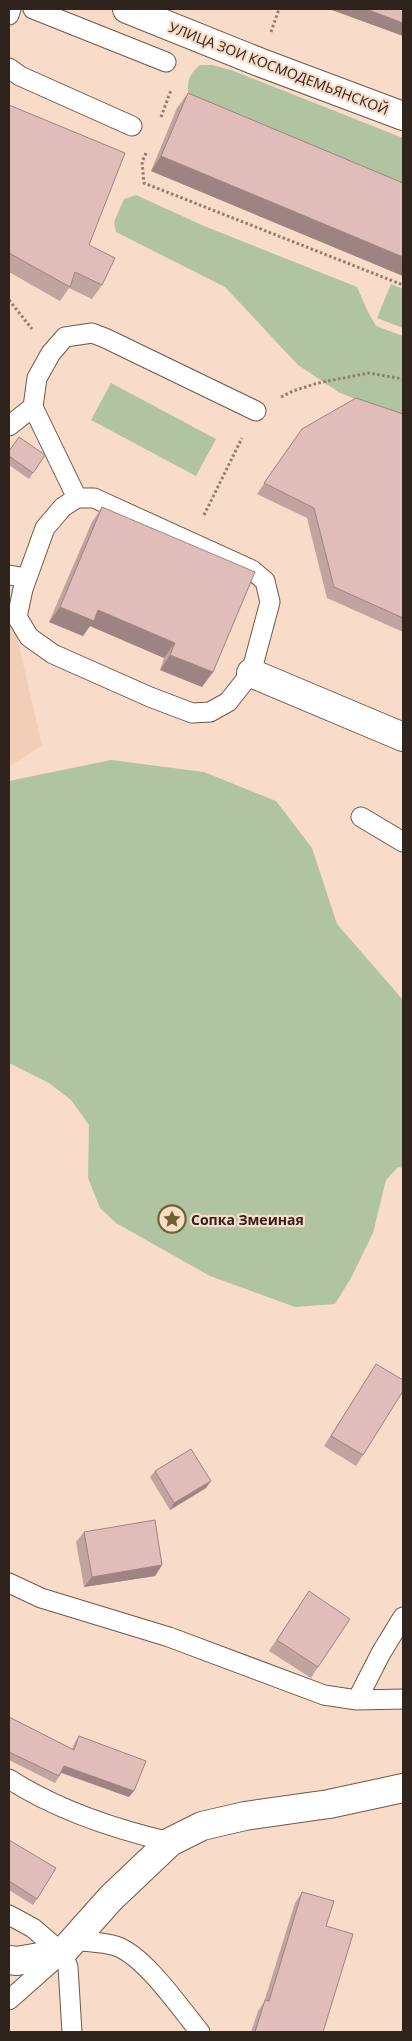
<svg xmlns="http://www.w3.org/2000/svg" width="412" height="2041" font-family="'Open Sans',sans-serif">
<rect width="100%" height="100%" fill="#f8dbc8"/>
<!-- built -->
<path fill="#f3ceb7" d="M 9,603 L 42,745 L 9,767 Z"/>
<!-- green -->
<path fill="#b1c4a1" d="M 200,65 L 212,65 L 231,70 L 403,138 L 403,186 L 199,100 L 188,92 C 187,80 191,72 200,65 Z
M 136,195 L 204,226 L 357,287 L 368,312 L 376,326 L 403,336 L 403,417 L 340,393 L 298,365 L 225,287 L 116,232 L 114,222 L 124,199 Z
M 391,284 L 403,289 L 403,328 L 377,318 Z
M 111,383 L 216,439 L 196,476 L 91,420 Z
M 111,760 L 204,772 L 276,801 L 312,848 L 337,924 L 403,1000 L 403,1168 L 398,1167 L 386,1180 L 373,1233 L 351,1278 L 335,1304 L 295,1307 L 210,1276 L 116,1223 L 100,1208 L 88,1178 L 89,1125 L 71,1100 L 49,1083 L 9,1063 L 9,781 Z"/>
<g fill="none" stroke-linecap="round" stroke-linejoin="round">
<!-- service casing -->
<g stroke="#715848" stroke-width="21">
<path id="service" d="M 33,9 L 166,62
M 9,15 L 11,9
M 9,68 L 20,76 L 132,126
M 9,426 L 33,407
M 77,498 L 94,498 L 252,570 L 265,581 L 270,602 L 251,673 L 228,702 L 210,712 L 192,713 L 150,697 L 53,654 L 29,637 L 17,617 L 23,589 L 45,528 L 63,507 Z
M 77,498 L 33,407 L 37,378 L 51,353 L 65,337 L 92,333 L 105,338 L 256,411
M 9,575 L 27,578
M 361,817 L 403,842
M 9,1583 L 41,1598 L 169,1637 L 324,1695 L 357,1700 L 403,1699
M 357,1700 L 381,1653 L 403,1617
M 9,1779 C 57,1810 114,1829 170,1842
M 9,1915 L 33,1928 L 62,1953 L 68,1967 L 72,2032
M 73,1940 C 87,1942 103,1942 116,1946 C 145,1956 180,2008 200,2032
M 9,2000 L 61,1954"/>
</g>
<!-- minor casing -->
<g stroke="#715848" stroke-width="30">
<path id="minor" d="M 251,673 L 403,737
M 9,1960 L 17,1961 L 62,1953 L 111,1898 L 170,1842 L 202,1826 L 245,1816 L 329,1804 L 403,1788"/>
</g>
<!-- secondary casing -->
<g stroke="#715848" stroke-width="30">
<path id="secondary" d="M 127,9 L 259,62 L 403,116"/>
</g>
<!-- path -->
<path stroke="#917d70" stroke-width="3" stroke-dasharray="2.5 2.5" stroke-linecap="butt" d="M 271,32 L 279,9
M 161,117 L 171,90
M 146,153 L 142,162 L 144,183 L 403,285
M 9,300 L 32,329
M 281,397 L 293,391 L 318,383 L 369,373 L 403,379
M 204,515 L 242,438"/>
<!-- service -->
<use href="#service" stroke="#fff" stroke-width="19"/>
<!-- minor -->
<use href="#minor" stroke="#fff" stroke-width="28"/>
<!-- secondary -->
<use href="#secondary" stroke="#fff" stroke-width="28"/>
</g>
<!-- wall -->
<path fill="#c1a39f" d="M 188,93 L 403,183 L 403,276 L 151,171 L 177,108 Z
M 9,105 L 89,245 L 102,285 L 92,299 L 69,288 L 60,301 L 9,272 Z
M 403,414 L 403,632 L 327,598 L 307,518 L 257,494 L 302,429 Z
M 9,451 L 45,455 L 29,479 L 9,465 Z
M 102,507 L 213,672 L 202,687 L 160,670 L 164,658 L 90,626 L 83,636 L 49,622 L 92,522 Z
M 376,1364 L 363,1455 L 356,1466 L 324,1446 Z
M 155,1471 L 206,1488 L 170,1510 L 150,1477 Z
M 84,1532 L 162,1565 L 155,1576 L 84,1587 L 76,1542 Z
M 309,1591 L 318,1667 L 311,1678 L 269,1651 Z
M 9,1717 L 72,1749 L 75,1742 L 79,1736 L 129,1797 L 61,1773 L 55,1783 L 9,1760 Z
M 9,1840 L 37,1899 L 33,1905 L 9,1890 Z
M 302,1892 L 326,1926 L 323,2032 L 251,2032 L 258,2011 L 264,2002 L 295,1903 Z"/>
<!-- shaded-wall -->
<path fill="#9d8482" d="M 329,9 L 366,9 L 403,23 L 403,36 Z
M 161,156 L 403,257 L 403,276 L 151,171 Z
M 60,607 L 98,610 L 175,643 L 164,658 L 90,626 L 83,636 L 49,622 Z
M 170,655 L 213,672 L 202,687 L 160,670 Z
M 211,1481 L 206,1488 L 170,1510 L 174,1503 Z
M 162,1565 L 155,1576 L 84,1587 L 92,1577 Z
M 64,1766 L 134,1791 L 129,1797 L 60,1772 Z"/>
<!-- building -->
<path fill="#e0bdb9" stroke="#9d8482" d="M 366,9 L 403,9 L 403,23 Z
M 188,93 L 403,183 L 403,257 L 161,156 Z
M 9,105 L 125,153 L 89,245 L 115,258 L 102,285 L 75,272 L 70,287 L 9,253 Z
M 356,398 L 403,414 L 403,618 L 334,587 L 314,508 L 264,483 L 302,429 Z
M 19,437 L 45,455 L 33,473 L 9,456 L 9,451 Z
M 102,507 L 255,572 L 213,672 L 170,655 L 175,643 L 98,610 L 94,621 L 60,607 Z
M 376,1364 L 403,1380 L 403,1391 L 363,1455 L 331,1436 Z
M 191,1449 L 211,1481 L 174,1503 L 155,1471 Z
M 155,1520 L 162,1565 L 92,1577 L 84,1532 Z
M 309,1591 L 350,1619 L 318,1667 L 277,1640 Z
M 9,1717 L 74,1750 L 79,1736 L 146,1761 L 134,1791 L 64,1766 L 59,1776 L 9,1752 Z
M 9,1840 L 56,1868 L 37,1899 L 9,1881 Z
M 302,1892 L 334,1901 L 326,1926 L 353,1934 L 323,2032 L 255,2032 L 265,2000 L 269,2001 Z"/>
<!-- icons -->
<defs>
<g id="sight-ring" transform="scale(1.4375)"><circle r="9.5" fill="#f8dbc8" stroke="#6c6330" stroke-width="1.5"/><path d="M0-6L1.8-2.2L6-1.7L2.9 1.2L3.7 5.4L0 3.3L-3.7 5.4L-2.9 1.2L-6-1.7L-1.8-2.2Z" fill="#6c6330"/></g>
</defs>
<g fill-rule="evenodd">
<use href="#sight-ring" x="172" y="1219"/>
</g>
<g text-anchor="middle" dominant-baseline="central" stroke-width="4.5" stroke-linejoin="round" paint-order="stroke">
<!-- street labels -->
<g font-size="14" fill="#2f241d" stroke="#f8dbc8">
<text transform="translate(279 68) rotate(21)">УЛИЦА ЗОИ КОСМОДЕМЬЯНСКОЙ</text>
</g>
<!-- poi labels -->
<g font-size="14" font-weight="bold" fill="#2f241d" stroke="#f8dbc8" text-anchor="start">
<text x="191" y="1219">Сопка Змеиная</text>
</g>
</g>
<!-- border -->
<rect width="412" height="2041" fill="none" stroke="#2f241d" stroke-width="20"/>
</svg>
